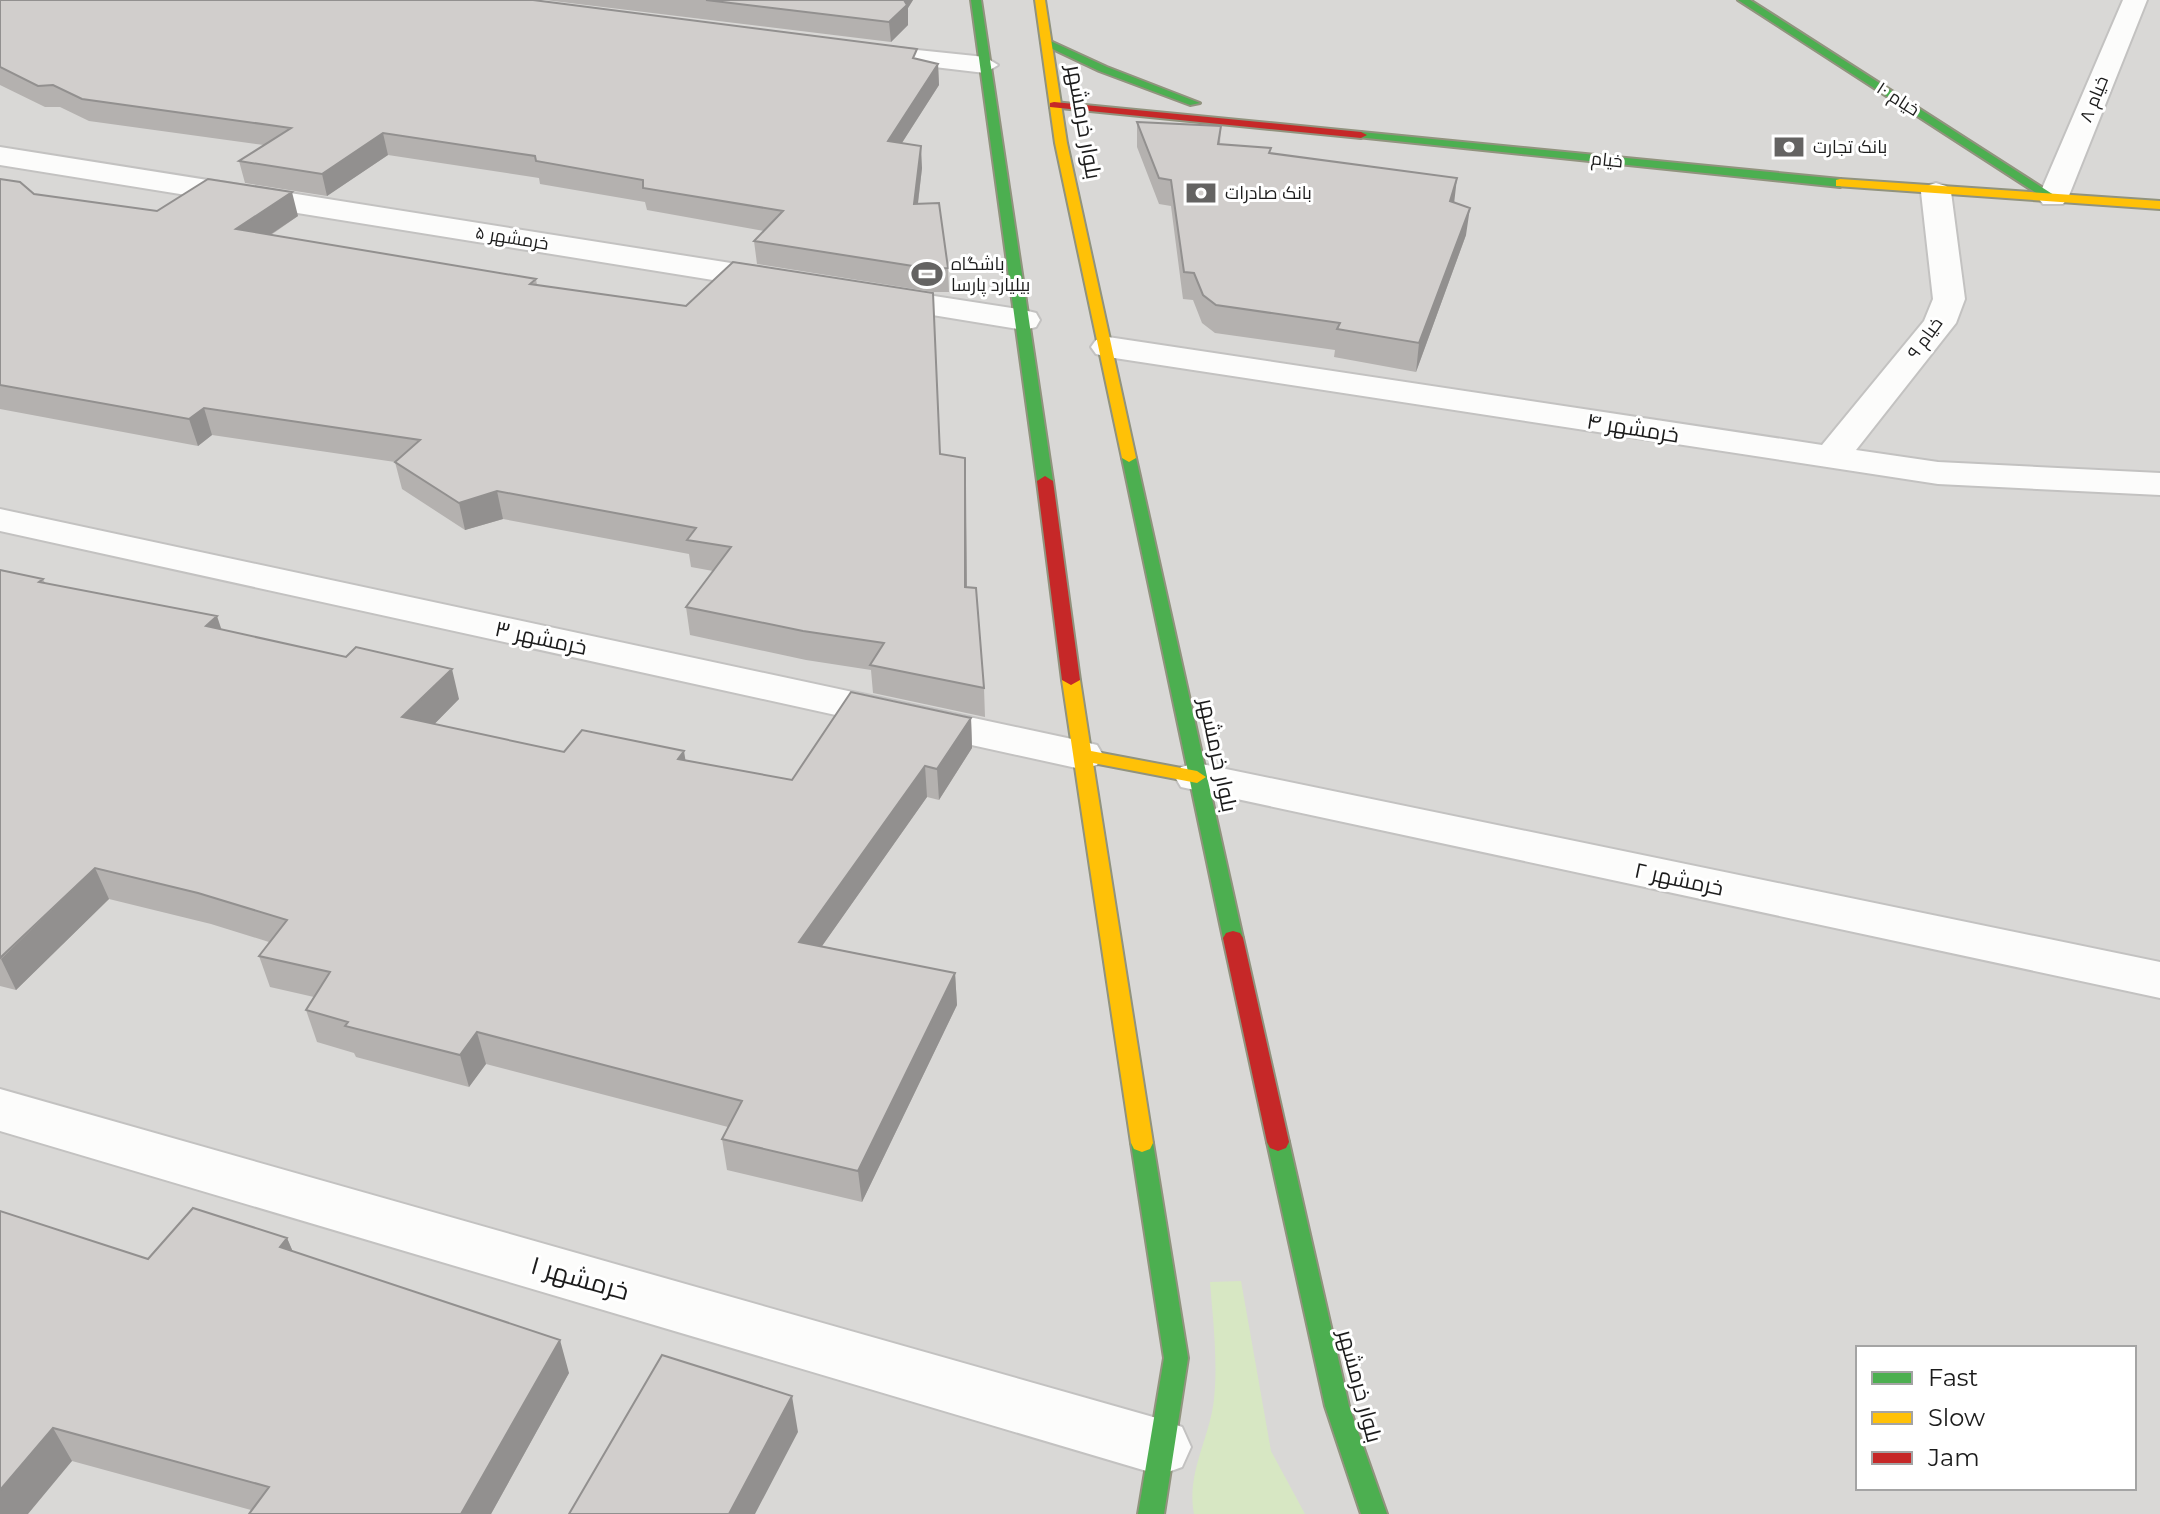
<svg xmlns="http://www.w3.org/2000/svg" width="2160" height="1514" font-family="Montserrat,Cairo,sans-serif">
<rect width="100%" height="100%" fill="#eae8e5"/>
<!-- residential -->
<path fill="#d9d8d6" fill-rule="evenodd" d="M 0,0 L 2160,0 L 2160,1514 L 0,1514 ZM 1858,1348 L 2134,1348 L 2134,1488 L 1858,1488 Z"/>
<!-- grass -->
<path fill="#d7e7c3" d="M 1241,1281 L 1271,1451 L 1305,1514 L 1194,1514 C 1186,1473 1210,1438 1214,1399 C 1218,1361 1213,1320 1210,1282 Z"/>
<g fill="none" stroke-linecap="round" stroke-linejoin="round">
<!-- street casing -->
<g stroke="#c3c2c1" stroke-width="4">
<path id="street" d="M 2123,0 L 2147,0 L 2068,198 L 2063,204 L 2043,204 L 2038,198 Z
M 859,44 L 985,57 L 998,65 L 985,73 L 850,57 L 846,52 L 850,47 Z
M 0,147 L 781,271 L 792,274 L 797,281 L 792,288 L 781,291 L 0,165 Z
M 1936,183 L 1946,186 L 1951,192 L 1965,299 L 1956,323 L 1856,450 L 1938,462 L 2160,473 L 2160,495 L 1938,484 L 1108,357 L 1096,354 L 1091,347 L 1096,340 L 1108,337 L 1822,445 L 1924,321 L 1933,299 L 1921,192 L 1926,186 Z
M 876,287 L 1024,310 L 1036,313 L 1040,320 L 1036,327 L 1024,330 L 865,304 L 860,297 L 865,290 Z
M 0,509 L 1081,741 L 1097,745 L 1103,755 L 1097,765 L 1081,769 L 0,531 Z
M 1197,763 L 2160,962 L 2160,998 L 1181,787 L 1175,777 L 1181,767 Z
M 0,1089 L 1160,1419 L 1182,1427 L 1191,1447 L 1182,1467 L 1160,1475 L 0,1131 Z"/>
</g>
<!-- fast casing -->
<g stroke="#91937e" stroke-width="4">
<path id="fast" d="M 971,0 L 981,0 L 1053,481 L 1045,486 L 1037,481 Z
M 1738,0 L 1750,0 L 2057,197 L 2047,200 Z
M 1046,39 L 1107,67 L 1200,103 L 1190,105 L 1099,71 L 1042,44 L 1041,42 Z
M 1361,132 L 1840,179 L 1846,183 L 1840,187 L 1357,137 L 1355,135 Z
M 1129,454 L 1136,458 L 1243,938 L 1240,943 L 1226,943 L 1223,938 L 1122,458 Z
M 1278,1133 L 1286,1136 L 1289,1142 L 1349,1406 L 1387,1514 L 1361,1514 L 1325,1406 L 1267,1142 L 1270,1136 Z
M 1142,1134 L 1150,1137 L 1153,1143 L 1188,1358 L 1164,1514 L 1138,1514 L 1164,1358 L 1131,1143 L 1134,1137 Z"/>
</g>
<!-- slow casing -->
<g stroke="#91937e" stroke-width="4">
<path id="slow" d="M 1035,0 L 1045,0 L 1067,143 L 1136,458 L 1129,462 L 1122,458 L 1055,143 Z
M 1840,179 L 2160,201 L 2160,209 L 1836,186 L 1836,180 Z
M 1071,675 L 1080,680 L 1091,751 L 1197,771 L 1206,777 L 1197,783 L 1093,763 L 1153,1143 L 1150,1149 L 1142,1152 L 1134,1149 L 1131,1143 L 1062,680 Z"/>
</g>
<!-- jam casing -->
<g stroke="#91937e" stroke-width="4">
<path id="jam" d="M 1054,102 L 1361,132 L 1367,135 L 1361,138 L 1050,107 L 1050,103 Z
M 1045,476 L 1053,481 L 1080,680 L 1071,685 L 1062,680 L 1037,481 Z
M 1233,931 L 1240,933 L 1243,938 L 1289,1142 L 1286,1148 L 1278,1151 L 1270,1148 L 1267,1142 L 1223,938 L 1226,933 Z"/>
</g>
<!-- street -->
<use href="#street" fill="#fcfcfb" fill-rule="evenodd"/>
<!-- fast -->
<use href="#fast" fill="#4caf50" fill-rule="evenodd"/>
<!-- slow -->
<use href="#slow" fill="#ffc107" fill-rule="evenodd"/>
<!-- jam -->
<use href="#jam" fill="#c62828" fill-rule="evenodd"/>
</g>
<!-- wall -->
<path fill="#b4b1af" d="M 0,0 L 917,59 L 938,64 L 939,85 L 902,143 L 922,168 L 918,204 L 948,268 L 949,292 L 933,292 L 757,264 L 754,241 L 764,231 L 647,210 L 645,202 L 540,184 L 539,178 L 388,155 L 327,196 L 245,183 L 239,161 L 264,145 L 89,121 L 60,107 L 45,107 L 0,85 Z
M 545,0 L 913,0 L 908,8 L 908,25 L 891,42 Z
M 1137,122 L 1221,126 L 1220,144 L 1271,153 L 1454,202 L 1466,235 L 1416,372 L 1334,357 L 1335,350 L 1215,333 L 1202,323 L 1193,300 L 1183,299 L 1171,206 L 1159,204 L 1137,147 Z
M 0,179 L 34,194 L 157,211 L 298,216 L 271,235 L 536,279 L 537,285 L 940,454 L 965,458 L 967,587 L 984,688 L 985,717 L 873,693 L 871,670 L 806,660 L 690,635 L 686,607 L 713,571 L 691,567 L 689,554 L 503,519 L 465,530 L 402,489 L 395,462 L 212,435 L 198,446 L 0,409 Z
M 0,570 L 43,579 L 45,583 L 222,630 L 459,699 L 434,724 L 564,752 L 685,760 L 792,780 L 971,718 L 972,748 L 939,800 L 927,797 L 822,946 L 955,973 L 957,1005 L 862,1202 L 727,1170 L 722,1139 L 728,1127 L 486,1064 L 469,1087 L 356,1057 L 354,1053 L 317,1042 L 306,1010 L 314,997 L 270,987 L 259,956 L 269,942 L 211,924 L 109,899 L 16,990 L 0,986 Z
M 287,1238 L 293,1252 L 569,1373 L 491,1514 L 249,1514 L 251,1510 L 72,1461 L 0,1514 L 148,1259 Z"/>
<!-- shaded-wall -->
<path fill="#92908f" d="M 902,0 L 913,0 L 908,8 L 908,25 L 891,42 L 889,22 Z
M 938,64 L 939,85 L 889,163 L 888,141 Z
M 383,133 L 388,155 L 327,196 L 322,174 Z
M 921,146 L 922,168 L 915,227 L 914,204 Z
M 1457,178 L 1454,204 L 1450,201 Z
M 292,192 L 298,216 L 243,253 L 236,229 Z
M 1470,208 L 1466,235 L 1416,372 L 1419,343 Z
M 204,408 L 212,435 L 198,446 L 189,419 Z
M 965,458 L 966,485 L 967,615 L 965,587 Z
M 497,491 L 503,519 L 465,530 L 459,503 Z
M 217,616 L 227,646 L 206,626 Z
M 452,669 L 459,699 L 411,748 L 402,717 Z
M 971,718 L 972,748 L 939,800 L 937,769 Z
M 684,751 L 689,782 L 678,759 Z
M 925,766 L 927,797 L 803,973 L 799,942 Z
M 95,868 L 109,899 L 16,990 L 1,959 Z
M 955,973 L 957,1005 L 862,1202 L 858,1171 Z
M 477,1032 L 486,1064 L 469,1087 L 460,1055 Z
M 287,1238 L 301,1271 L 280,1247 Z
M 560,1340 L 569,1373 L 491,1514 L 461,1514 Z
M 792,1396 L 798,1432 L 755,1514 L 729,1514 Z
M 53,1428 L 72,1461 L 28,1514 L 0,1514 L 0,1490 Z"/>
<!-- building -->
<path fill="#d1cecc" stroke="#92908f" stroke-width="2" d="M 0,0 L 533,0 L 917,49 L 913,58 L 938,64 L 888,141 L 921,146 L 914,204 L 939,203 L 948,268 L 932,269 L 754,241 L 783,211 L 643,188 L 643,180 L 536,161 L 535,156 L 383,133 L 322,174 L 239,161 L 291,128 L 82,99 L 53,85 L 38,86 L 0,67 Z
M 706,0 L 904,0 L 907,5 L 889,22 Z
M 1137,122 L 1221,126 L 1218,144 L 1271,148 L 1269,153 L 1457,178 L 1450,201 L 1470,208 L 1419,343 L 1337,329 L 1340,323 L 1216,305 L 1203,295 L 1194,273 L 1184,272 L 1171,180 L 1159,178 Z
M 0,179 L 20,182 L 34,194 L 157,211 L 208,179 L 292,192 L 236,229 L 536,279 L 530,284 L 686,306 L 733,262 L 933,293 L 940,454 L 965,458 L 965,587 L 976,588 L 984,688 L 870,665 L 884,643 L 803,631 L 686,607 L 731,547 L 687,540 L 696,528 L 497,491 L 459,503 L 395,462 L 420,440 L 204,408 L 189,419 L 0,385 Z
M 0,570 L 43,579 L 39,582 L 217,616 L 206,626 L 346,657 L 356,647 L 452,669 L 402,717 L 564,752 L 582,730 L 684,751 L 678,759 L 792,780 L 851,692 L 971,718 L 937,769 L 925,766 L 799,942 L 955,973 L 858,1171 L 722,1139 L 742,1101 L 477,1032 L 460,1055 L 345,1026 L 348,1022 L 306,1010 L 330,972 L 259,956 L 287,920 L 198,893 L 95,868 L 0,958 Z
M 193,1208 L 287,1238 L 280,1247 L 560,1340 L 461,1514 L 249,1514 L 269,1487 L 53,1428 L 0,1490 L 0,1211 L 148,1259 Z
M 662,1355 L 792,1396 L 729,1514 L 569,1514 Z"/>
<!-- icons -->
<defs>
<g id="bank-bare" transform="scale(2.4)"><path d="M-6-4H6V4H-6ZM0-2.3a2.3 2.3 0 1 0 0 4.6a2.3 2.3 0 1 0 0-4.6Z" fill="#646362" stroke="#fff" stroke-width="2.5" paint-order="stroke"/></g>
<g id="stadium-bare" transform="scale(2.4)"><path d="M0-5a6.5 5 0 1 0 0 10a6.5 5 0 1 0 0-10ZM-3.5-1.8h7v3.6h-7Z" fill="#646362" stroke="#fff" stroke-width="2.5" paint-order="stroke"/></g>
</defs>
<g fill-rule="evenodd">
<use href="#bank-bare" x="1789" y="147"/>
<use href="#bank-bare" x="1201" y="193"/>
<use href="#stadium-bare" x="927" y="274"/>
</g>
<g text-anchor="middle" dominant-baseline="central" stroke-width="6" stroke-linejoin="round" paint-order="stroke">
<!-- far-street labels -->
<g font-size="18" fill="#1c1c1c" stroke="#fff">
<text transform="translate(1898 99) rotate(33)">خیام ۱۰</text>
<text transform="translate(2094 99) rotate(-68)">خیام ۸</text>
<text transform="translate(1607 160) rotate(6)">خیام</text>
<text transform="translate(512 238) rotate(9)">خرمشهر ۵</text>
<text transform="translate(1925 338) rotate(-54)">خیام ۹</text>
</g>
<!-- far-poi labels -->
<g font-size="18" fill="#1c1c1c" stroke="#fff" text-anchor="start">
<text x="1813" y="147">بانک تجارت</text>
<text x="1225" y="193">بانک صادرات</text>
<text x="951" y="264">باشگاه<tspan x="951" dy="21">بیلیارد پارسا</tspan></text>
</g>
<!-- street labels -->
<g font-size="22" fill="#1c1c1c" stroke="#fff">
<text transform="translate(1084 122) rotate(80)">بلوار خرمشهر</text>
<text transform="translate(1633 428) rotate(9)">خرمشهر ۴</text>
<text transform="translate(541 638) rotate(12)">خرمشهر ۳</text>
<text transform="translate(1218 755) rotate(78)">بلوار خرمشهر</text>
<text transform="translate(1679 879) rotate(12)">خرمشهر ۲</text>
<text transform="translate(1360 1386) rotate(75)">بلوار خرمشهر</text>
</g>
<!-- near-street labels -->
<g font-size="26" fill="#1c1c1c" stroke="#fff">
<text transform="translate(580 1278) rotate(16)">خرمشهر ۱</text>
</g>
</g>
<!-- legend -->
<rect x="1856" y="1346" width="280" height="144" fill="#ffffff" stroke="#a4a4a4" stroke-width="2"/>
<rect x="1872" y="1372" width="40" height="12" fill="#4caf50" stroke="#a4a4a4" stroke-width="2"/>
<text x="1928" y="1386" font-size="24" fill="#1c1c1c">Fast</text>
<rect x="1872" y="1412" width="40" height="12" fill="#ffc107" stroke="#a4a4a4" stroke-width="2"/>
<text x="1928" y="1426" font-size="24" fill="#1c1c1c">Slow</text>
<rect x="1872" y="1452" width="40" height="12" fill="#c62828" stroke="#a4a4a4" stroke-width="2"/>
<text x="1928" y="1466" font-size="24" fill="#1c1c1c">Jam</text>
</svg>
